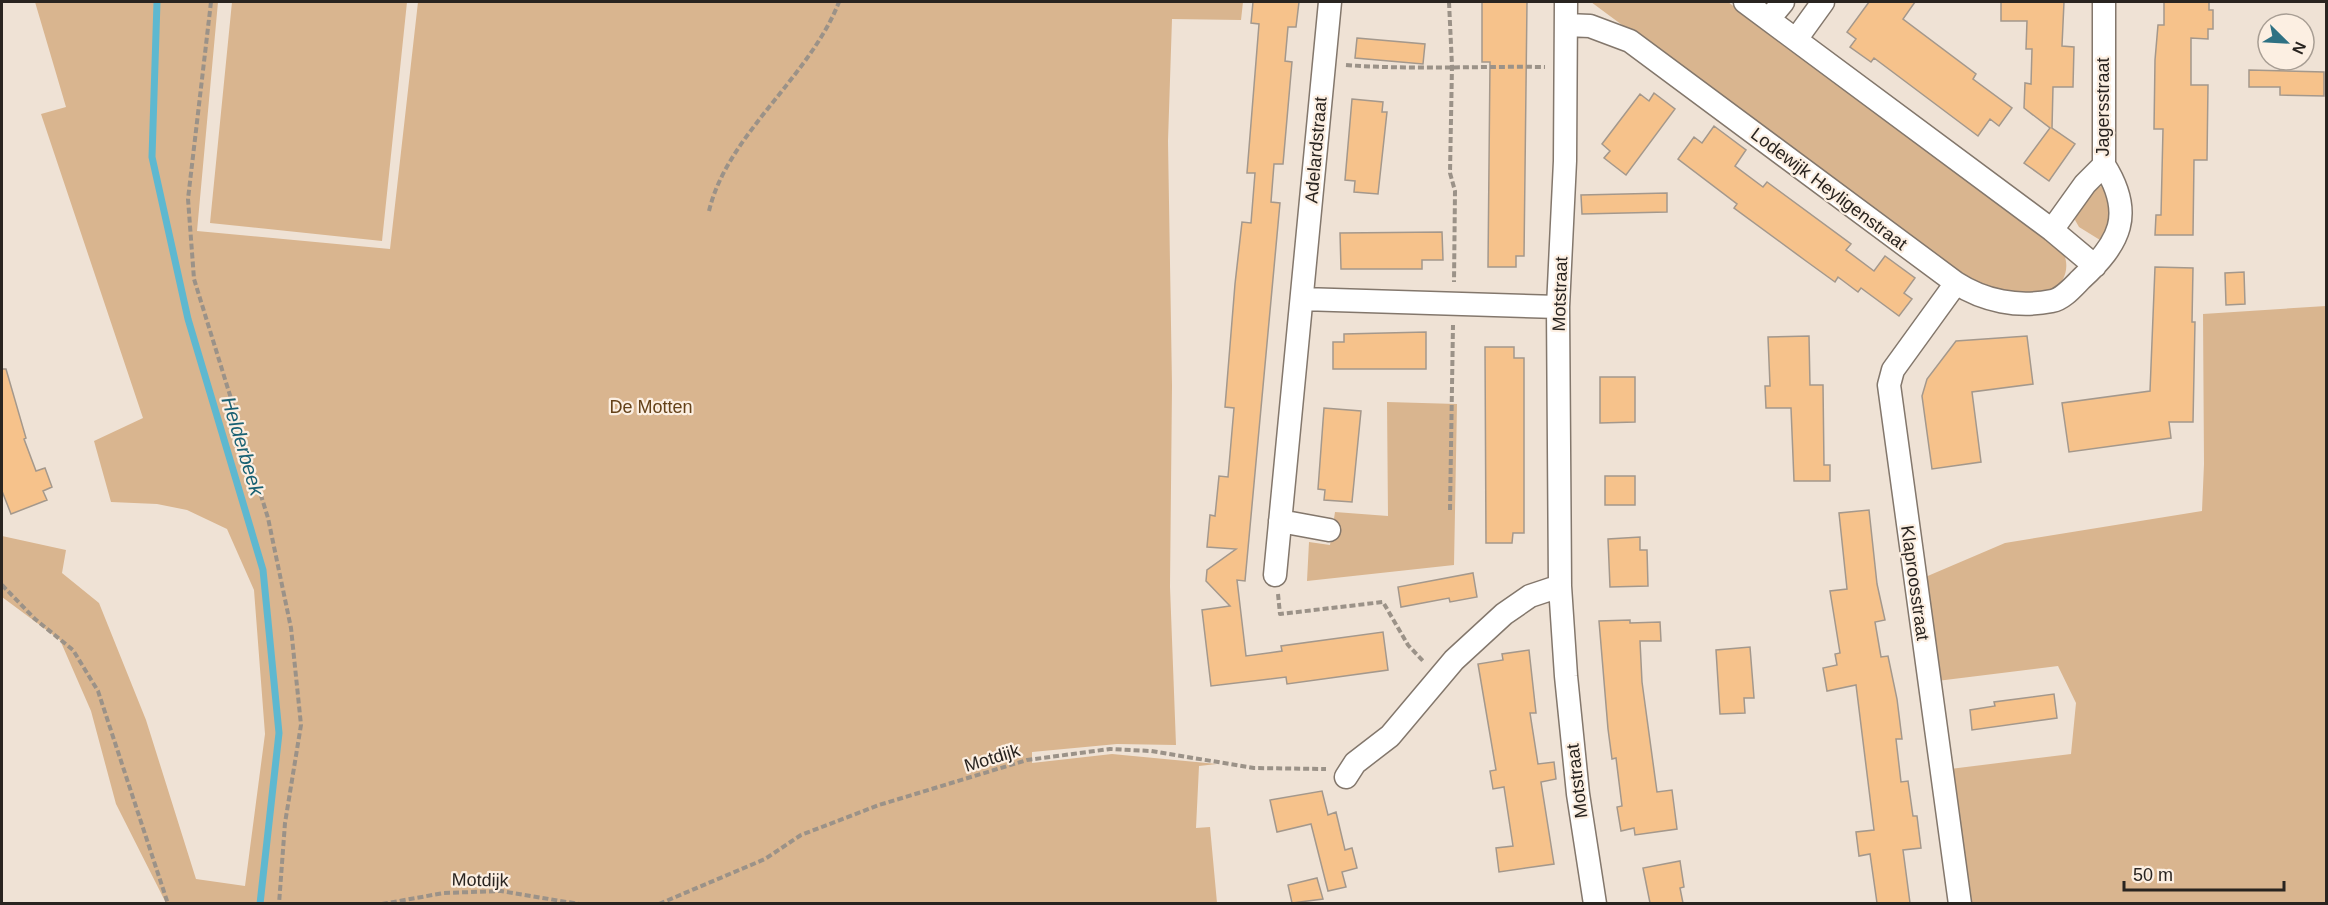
<svg xmlns="http://www.w3.org/2000/svg" width="2328" height="905" font-family="Arial,sans-serif">
<rect width="100%" height="100%" fill="#efe2d5"/>
<!-- green -->
<path fill="#d9b58f" d="M 35,2 L 218,2 L 197,231 L 390,249 L 418,2 L 1243,2 L 1241,20 L 1172,19 L 1168,141 L 1172,386 L 1170,587 L 1176,745 L 1117,744 L 1032,752 L 1032,763 L 1112,754 L 1217,764 L 1199,766 L 1196,828 L 1210,827 L 1217,903 L 166,903 L 116,804 L 91,711 L 60,640 L 2,597 L 2,536 L 66,550 L 62,573 L 99,603 L 146,720 L 196,879 L 245,886 L 265,734 L 254,590 L 227,529 L 187,510 L 157,504 L 111,502 L 94,441 L 143,418 L 41,114 L 66,107 Z
M 232,2 L 407,2 L 382,241 L 210,223 Z
M 1591,2 L 1728,2 L 2059,245 C 2071,262 2068,279 2052,292 L 2004,296 L 1970,282 Z
M 2102,186 L 2109,189 L 2111,232 L 2100,240 L 2079,227 L 2075,220 C 2078,208 2091,188 2102,186 Z
M 2326,306 L 2326,903 L 1970,903 L 1950,769 L 2071,754 L 2076,703 L 2058,666 L 1937,681 L 1923,578 L 2005,543 L 2202,511 L 2204,464 L 2203,314 Z
M 1387,402 L 1457,404 L 1454,565 L 1307,581 L 1309,542 L 1330,545 L 1335,512 L 1388,516 Z"/>
<g fill="none" stroke-linecap="round" stroke-linejoin="round">
<!-- stream -->
<path stroke="#5eb8d0" stroke-width="7" d="M 157,2 L 152,157 L 188,319 L 263,570 L 279,733 L 260,904"/>
</g>
<!-- building -->
<path fill="#f6c28b" stroke="#a4988c" stroke-width="1.5" d="M 1253,2 L 1299,2 L 1296,27 L 1288,27 L 1285,61 L 1292,62 L 1283,164 L 1274,164 L 1271,202 L 1280,203 L 1245,581 L 1237,580 L 1246,656 L 1282,651 L 1281,646 L 1383,632 L 1388,670 L 1287,684 L 1286,677 L 1211,686 L 1202,610 L 1230,606 L 1206,581 L 1207,570 L 1236,549 L 1207,547 L 1210,515 L 1215,516 L 1219,476 L 1228,477 L 1234,408 L 1225,407 L 1235,284 L 1242,222 L 1251,223 L 1255,173 L 1247,173 L 1259,24 L 1251,23 Z
M 1482,2 L 1527,2 L 1524,256 L 1516,256 L 1516,267 L 1488,267 L 1490,62 L 1482,62 Z
M 1869,2 L 1915,2 L 1903,19 L 1976,74 L 1973,79 L 2012,108 L 1999,126 L 1990,119 L 1978,136 L 1874,58 L 1871,62 L 1850,47 L 1856,39 L 1847,32 Z
M 2001,2 L 2064,2 L 2062,46 L 2074,47 L 2073,87 L 2053,87 L 2052,128 L 2075,144 L 2049,181 L 2024,163 L 2050,128 L 2024,108 L 2025,83 L 2031,84 L 2032,49 L 2026,49 L 2027,21 L 2001,21 Z
M 2164,2 L 2209,2 L 2209,10 L 2213,10 L 2213,29 L 2208,29 L 2208,39 L 2191,38 L 2191,85 L 2208,85 L 2207,160 L 2194,160 L 2193,235 L 2155,235 L 2156,215 L 2161,215 L 2163,129 L 2154,129 L 2155,60 L 2158,25 L 2164,25 Z
M 1357,38 L 1425,44 L 1423,64 L 1355,58 Z
M 2249,70 L 2324,72 L 2324,96 L 2280,95 L 2280,87 L 2249,87 Z
M 1654,93 L 1675,109 L 1626,175 L 1604,158 L 1610,151 L 1602,144 L 1640,94 L 1649,101 Z
M 1352,99 L 1383,102 L 1382,112 L 1387,112 L 1378,194 L 1354,192 L 1355,181 L 1345,180 Z
M 1714,126 L 1746,150 L 1735,166 L 1763,187 L 1767,182 L 1851,244 L 1846,250 L 1874,271 L 1885,256 L 1915,278 L 1904,293 L 1912,299 L 1899,316 L 1861,288 L 1858,292 L 1838,277 L 1835,282 L 1806,261 L 1734,208 L 1737,204 L 1678,159 L 1694,137 L 1702,143 Z
M 1667,193 L 1667,212 L 1582,214 L 1581,195 Z
M 1442,232 L 1443,260 L 1422,260 L 1422,269 L 1341,269 L 1340,233 Z
M 2155,267 L 2193,268 L 2192,322 L 2195,322 L 2193,422 L 2169,422 L 2171,438 L 2069,452 L 2062,403 L 2150,391 Z
M 2244,272 L 2245,304 L 2226,305 L 2225,273 Z
M 1426,332 L 1426,369 L 1333,369 L 1333,342 L 1344,342 L 1344,334 Z
M 1809,336 L 1810,385 L 1823,385 L 1824,465 L 1830,465 L 1830,481 L 1794,481 L 1791,408 L 1766,408 L 1765,386 L 1770,386 L 1768,337 Z
M 2027,336 L 2033,384 L 1972,392 L 1981,462 L 1932,469 L 1922,396 L 1927,379 L 1956,341 Z
M 1485,347 L 1514,347 L 1514,358 L 1524,358 L 1524,533 L 1513,533 L 1512,543 L 1486,543 Z
M 2,369 L 6,369 L 26,438 L 24,439 L 36,471 L 45,468 L 52,487 L 43,491 L 47,500 L 11,514 L 2,491 Z
M 1600,377 L 1635,377 L 1635,422 L 1600,423 Z
M 1324,408 L 1361,411 L 1352,502 L 1324,500 L 1325,490 L 1318,489 Z
M 1605,476 L 1635,476 L 1635,505 L 1605,505 Z
M 1869,510 L 1877,584 L 1885,620 L 1875,622 L 1881,657 L 1888,656 L 1897,699 L 1902,739 L 1896,739 L 1901,782 L 1908,781 L 1913,816 L 1917,816 L 1921,848 L 1903,850 L 1910,903 L 1877,903 L 1870,854 L 1859,856 L 1856,832 L 1874,830 L 1856,685 L 1827,691 L 1823,668 L 1837,665 L 1835,654 L 1840,653 L 1830,591 L 1847,589 L 1839,513 Z
M 1640,537 L 1640,550 L 1647,550 L 1648,586 L 1610,587 L 1608,539 Z
M 1473,573 L 1477,597 L 1450,602 L 1449,598 L 1401,607 L 1398,587 Z
M 1630,620 L 1630,623 L 1660,622 L 1661,641 L 1640,641 L 1642,682 L 1657,792 L 1672,790 L 1677,829 L 1635,835 L 1634,828 L 1621,831 L 1617,807 L 1622,806 L 1616,758 L 1612,759 L 1608,729 L 1599,621 Z
M 1750,647 L 1754,698 L 1744,698 L 1745,713 L 1720,714 L 1716,650 Z
M 1529,650 L 1536,713 L 1530,713 L 1538,764 L 1554,762 L 1556,779 L 1541,782 L 1554,864 L 1499,872 L 1496,848 L 1513,846 L 1504,787 L 1493,789 L 1490,771 L 1496,770 L 1478,664 L 1503,660 L 1502,654 Z
M 2054,694 L 2057,718 L 1972,730 L 1970,710 L 1995,706 L 1994,702 Z
M 1322,791 L 1328,815 L 1336,812 L 1345,850 L 1352,848 L 1357,868 L 1342,872 L 1346,887 L 1328,891 L 1311,824 L 1277,832 L 1270,800 Z
M 1680,861 L 1684,887 L 1680,888 L 1683,903 L 1650,903 L 1643,868 Z
M 1317,878 L 1323,899 L 1292,903 L 1288,885 Z"/>
<g fill="none" stroke-linecap="round" stroke-linejoin="round">
<!-- minor casing -->
<g stroke="#83776c" stroke-width="25">
<path id="minor" d="M 1566,2 L 1565,161 L 1558,307 L 1560,586 L 1566,676 L 1578,794 L 1595,904
M 1745,2 L 2052,230 L 2095,266
M 1769,19 L 1783,2
M 1566,25 L 1590,26 L 1630,41 L 1956,283 C 1984,301 2018,308 2052,301 C 2063,299 2073,287 2081,279 C 2120,243 2135,214 2104,165
M 1797,38 L 1823,2
M 2052,230 L 2085,184 L 2104,165 L 2104,2
M 1956,283 L 1893,370 L 1889,385 L 1960,904
M 1302,299 L 1558,307
M 1280,521 L 1329,530
M 1275,575 L 1330,2
M 1346,777 L 1355,763 L 1390,736 L 1454,660 L 1504,614 L 1530,596 L 1560,586"/>
</g>
<!-- path -->
<path stroke="#9b9288" stroke-width="4" stroke-dasharray="6 3" stroke-linecap="butt" d="M 211,2 L 188,199 L 194,279 L 268,518 L 291,628 L 301,725 L 285,823 L 279,904
M 1449,2 L 1452,66 L 1450,173 L 1455,191 L 1454,282
M 1346,65 C 1412,70 1478,66 1545,67
M 709,211 C 727,135 809,78 839,2
M 1450,510 L 1453,325
M 2,585 L 35,619 L 73,650 L 98,691 L 168,904
M 1278,594 L 1280,614 L 1383,602 L 1408,645 L 1424,662
M 382,904 L 444,893 L 501,891 L 579,904
M 659,904 L 765,859 L 801,835 L 879,805 L 1027,760 L 1110,749 L 1151,751 L 1254,768 L 1326,769"/>
<!-- minor -->
<use href="#minor" stroke="#fff" stroke-width="22"/>
</g>
<g text-anchor="middle" dominant-baseline="central" stroke-width="4.5" stroke-linejoin="round" paint-order="stroke">
<!-- street labels -->
<g font-size="18" fill="#292420" stroke="#fcefe2">
<text transform="translate(2103 107) rotate(-90)">Jagersstraat</text>
<text transform="translate(1316 150) rotate(-85)">Adelardstraat</text>
<text transform="translate(1829 189) rotate(37)">Lodewijk Heyligenstraat</text>
<text transform="translate(1560 294) rotate(-88)">Motstraat</text>
<text transform="translate(1915 583) rotate(82)">Klaproosstraat</text>
<text transform="translate(992 758) rotate(-17)">Motdijk</text>
<text transform="translate(1577 781) rotate(-97)">Motstraat</text>
<text transform="translate(480 880) rotate(1)">Motdijk</text>
</g>
<!-- park labels -->
<g font-size="18" fill="#644118" stroke="#fcefe2">
<text x="651" y="407">De Motten</text>
</g>
<!-- water labels -->
<g font-size="20" font-style="italic" fill="#196173" stroke="#fcefe2">
<text transform="translate(243 446) rotate(73)">Helderbeek</text>
</g>
</g>
<!-- border -->
<rect width="2328" height="905" fill="none" stroke="#292420" stroke-width="6"/>
<!-- north arrow -->
<g transform="translate(2286 42) rotate(114)"><circle r="28" fill="#fcefe2" stroke="#a89e94" stroke-width="1.5"/>
<path d="M0-4.5L10 22L0 15L-10 22Z" fill="#2e7183"/>
<text y="-9" font-size="16" font-weight="bold" text-anchor="middle" fill="#292420">N</text>
</g>
<!-- scale -->
<path d="M2124 881v9h160v-9" fill="none" stroke="#292420" stroke-width="3"/>
<text x="2133" y="881" font-size="18" fill="#292420" stroke="#fcefe2" stroke-width="4.5" paint-order="stroke">50 m</text>
</svg>
